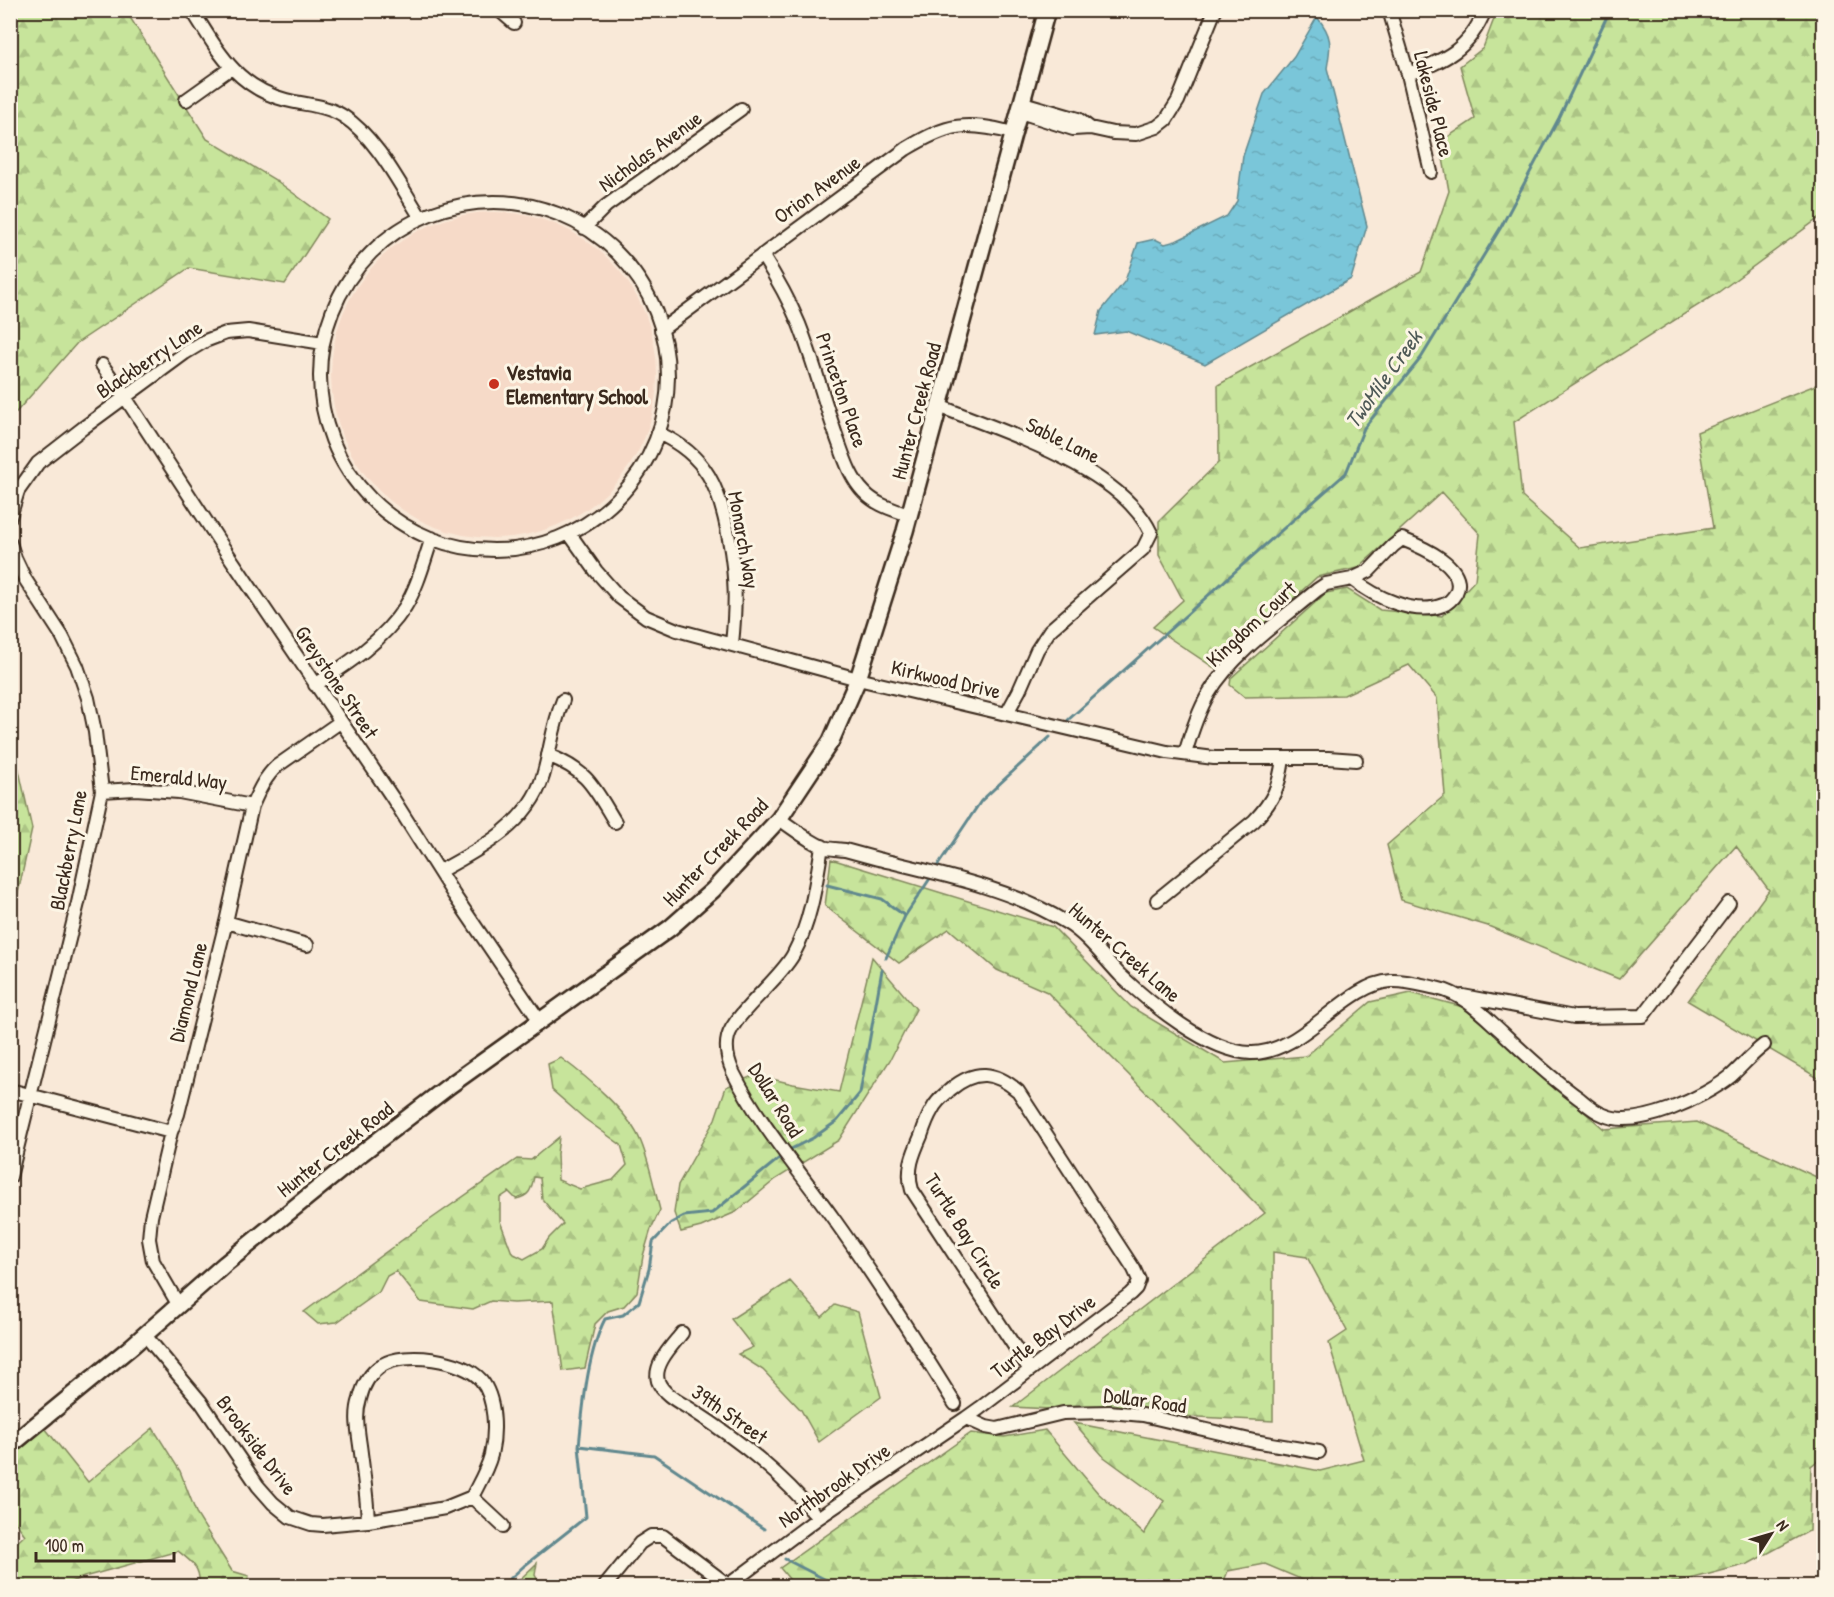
<svg xmlns="http://www.w3.org/2000/svg" width="1834" height="1597" font-family="'Patrick Hand',sans-serif">
<defs>
<pattern id="forest-firs" width="22" height="20" patternUnits="userSpaceOnUse" patternTransform="scale(1.5)"><rect width="22" height="20" fill="#c7e49b"/><path d="M5 1l3.5 6h-7zM16 11l3.5 6h-7z" fill="#acc485"/></pattern>
<pattern id="water-ripples" width="26" height="14" patternUnits="userSpaceOnUse" patternTransform="scale(1.5)"><rect width="26" height="14" fill="#7ac6d9"/><path d="M2 4q2-2 4 0t4 0M15 11q2-2 4 0t4 0" fill="none" stroke="#6aaaba"/></pattern>
</defs>
<rect width="100%" height="100%" fill="#f9e9d8"/>
<filter id="ink" filterUnits="userSpaceOnUse"><feTurbulence type="fractalNoise" baseFrequency=".0167" numOctaves="2"/><feDisplacementMap in="SourceGraphic" scale="12" xChannelSelector="R" yChannelSelector="G"/><feConvolveMatrix kernelMatrix="1 2 1 2 8 2 1 2 1" color-interpolation-filters="sRGB"/></filter>
<g filter="url(#ink)">
<!-- built -->
<path fill="#f6dac8" d="M331 375a163 163 0 1 1 326 0a163 163 0 1 1-326 0Z"/>
<!-- forest -->
<path fill="url(#forest-firs)" stroke="#81875c" stroke-width="1.5" fill-rule="evenodd" d="M 11,11 L 126,11 L 207,139 L 277,181 L 328,219 L 285,284 L 189,268 L 77,343 L 11,418 Z
M 1497,11 L 1823,11 L 1823,215 L 1716,294 L 1514,422 L 1522,497 L 1580,548 L 1713,528 L 1697,432 L 1823,382 L 1823,1081 L 1688,1001 L 1769,890 L 1736,846 L 1619,979 L 1488,926 L 1401,900 L 1387,845 L 1445,795 L 1437,698 L 1409,665 L 1344,695 L 1245,697 L 1230,685 L 1231,678 L 1326,593 L 1347,589 L 1380,610 L 1442,616 L 1475,580 L 1480,534 L 1442,492 L 1358,568 L 1317,577 L 1216,669 L 1153,627 L 1183,600 L 1159,555 L 1159,521 L 1219,462 L 1218,385 L 1421,272 L 1449,191 L 1440,142 L 1475,119 L 1460,66 L 1483,48 Z
M 11,734 L 32,829 L 11,925 L 10,734 Z
M 831,859 L 1053,927 L 1131,1007 L 1225,1063 L 1306,1056 L 1370,1002 L 1411,993 L 1463,1007 L 1604,1129 L 1697,1122 L 1823,1180 L 1824,1456 L 1811,1466 L 1809,1531 L 1748,1564 L 1663,1586 L 1317,1586 L 1265,1564 L 1228,1571 L 1222,1586 L 795,1586 L 780,1568 L 971,1433 L 1004,1437 L 1045,1430 L 1098,1493 L 1144,1534 L 1164,1501 L 1104,1457 L 1074,1423 L 1320,1471 L 1364,1460 L 1329,1343 L 1347,1331 L 1307,1257 L 1273,1252 L 1273,1421 L 1013,1407 L 1265,1213 L 1047,992 L 997,970 L 949,929 L 899,963 L 825,906 Z
M 872,957 L 916,1009 L 890,1060 L 839,1140 L 776,1179 L 736,1212 L 701,1227 L 681,1232 L 674,1213 L 678,1185 L 715,1119 L 726,1087 L 755,1075 L 793,1084 L 839,1092 Z
M 561,1058 C 587,1077 629,1112 641,1142 C 650,1164 654,1188 660,1210 L 651,1229 L 643,1256 L 637,1292 L 624,1306 L 608,1311 L 595,1324 L 585,1368 L 563,1371 L 553,1301 L 513,1303 L 491,1301 L 473,1309 L 421,1302 L 396,1271 L 387,1276 L 379,1292 L 337,1322 L 318,1324 L 304,1312 L 424,1224 L 517,1159 L 531,1160 L 559,1137 L 557,1154 L 558,1180 L 580,1189 L 613,1180 L 627,1165 L 621,1145 L 585,1119 L 552,1090 L 548,1064 ZM 534,1177 L 540,1178 L 542,1199 L 563,1224 L 549,1238 L 542,1249 L 524,1259 L 512,1253 L 500,1221 L 500,1198 L 509,1192 L 516,1199 C 530,1196 531,1190 534,1177 Z
M 790,1281 L 822,1317 L 835,1305 L 858,1312 L 881,1397 L 819,1442 L 801,1410 L 763,1370 L 738,1354 L 753,1347 L 731,1319 Z
M 45,1428 L 88,1482 L 153,1428 L 180,1471 L 197,1515 L 215,1544 L 232,1571 L 249,1576 L 246,1586 L 230,1585 L 199,1586 C 201,1568 192,1562 178,1551 L 84,1577 L 60,1586 L 11,1586 L 11,1548 L 25,1535 L 11,1516 L 11,1458 Z
M 537,1563 L 535,1575 L 541,1586 L 513,1586 Z"/>
<!-- water -->
<path fill="url(#water-ripples)" stroke="#61888e" stroke-width="1.5" d="M 1317,17 C 1333,36 1331,45 1327,68 L 1367,226 L 1351,279 L 1205,364 L 1126,331 L 1095,335 L 1101,311 L 1125,281 L 1138,243 L 1155,239 L 1165,244 L 1176,241 L 1227,216 L 1237,201 L 1243,156 L 1264,94 L 1294,57 Z"/>
<g fill="none" stroke-linecap="round" stroke-linejoin="round">
<!-- stream -->
<path stroke="#61888e" stroke-width="3" d="M 1068,720 L 1346,473 L 1364,428 L 1421,358 L 1501,227 L 1559,118 L 1610,10
M 936,868 L 981,801 L 1050,737
M 827,885 L 882,899 L 905,916
M 886,958 L 905,916 L 929,880
M 787,1151 L 813,1138 L 837,1121 L 860,1093 L 882,970
M 579,1446 C 583,1408 587,1354 605,1319 L 623,1315 L 639,1302 L 649,1269 L 653,1242 L 671,1223 L 684,1216 L 712,1213 L 782,1156
M 785,1559 L 838,1586
M 502,1586 L 524,1566 L 586,1517 L 579,1446 L 654,1455 L 764,1529"/>
<!-- minor casing -->
<g stroke="#3b2a1e" stroke-width="16">
<path id="minor" d="M 192,10 C 218,51 236,87 286,100 C 305,105 326,105 343,116 C 376,137 400,185 421,218
M 499,10 L 514,23
M 1389,10 L 1408,74 L 1431,172
M 1408,74 C 1445,60 1469,50 1485,10
M 186,100 L 231,68
M 1023,103 L 1078,119 L 1090,128
M 1020,112 L 1073,129 L 1090,128 L 1113,133 L 1136,134 L 1157,127 L 1166,120 L 1178,101 L 1215,10
M320 376a174 174 0 1 1 348 0a174 174 0 1 1-348 0Z
M 584,228 L 606,206 L 741,109
M 762,255 C 776,277 789,300 799,324 C 814,362 824,401 837,438 C 844,457 850,478 864,492 C 876,505 892,509 908,515
M 661,330 L 906,149 C 949,123 965,121 1013,133
M 102,365 L 125,397 L 221,544 L 392,797 L 454,895 L 539,1020
M 939,406 C 1003,432 1121,468 1151,533 L 1143,549 L 1050,630 L 1037,650 L 1019,691 L 1007,713
M 658,433 C 707,455 720,489 729,539 C 736,577 736,605 732,644
M 10,517 L 18,491 L 38,463 L 83,428 L 185,353 L 205,341 L 226,333 L 248,331 L 323,343
M 569,533 L 596,571 L 619,597 L 646,617 L 677,630 L 858,679 L 1167,752 L 1214,758 L 1328,758 L 1356,760
M 1402,539 C 1422,547 1468,566 1456,593 C 1453,598 1449,603 1443,605 C 1414,617 1374,596 1352,579 L 1369,571 L 1393,546 Z
M 10,543 L 15,558 L 25,579 L 62,636 L 77,666 L 88,698 L 95,732 L 102,791 L 78,903 L 10,1177
M 315,685 C 349,663 383,641 405,607 C 418,586 424,561 432,538
M 1185,754 C 1191,733 1198,712 1209,693 C 1233,653 1281,620 1317,590 L 1326,584 L 1352,579
M 548,755 C 589,772 593,786 615,822
M 102,791 L 135,789 L 179,792 L 252,806
M 779,819 C 793,828 808,841 823,847 C 829,849 838,849 845,850 C 856,853 867,856 878,859 C 940,874 1013,889 1067,923 C 1088,936 1103,957 1120,975 C 1150,1003 1208,1052 1251,1053 C 1303,1054 1344,984 1391,981 C 1406,980 1422,985 1436,988 C 1464,994 1482,1014 1502,1032 C 1527,1056 1552,1079 1580,1099 C 1587,1105 1595,1112 1604,1115 C 1637,1130 1705,1097 1731,1076 C 1742,1066 1752,1054 1764,1045
M 822,846 C 816,883 811,922 793,955 C 779,980 734,1014 728,1037 C 725,1049 728,1061 733,1072 C 759,1124 799,1170 833,1218 C 876,1278 916,1341 955,1404
M 440,871 C 481,849 529,823 543,776 C 551,749 552,727 563,700
M 1157,900 L 1254,821 C 1274,800 1279,787 1283,759
M 226,922 L 307,945
M 1463,996 L 1574,1017 L 1643,1016 L 1729,903
M 10,1090 L 171,1132
M 178,1304 L 153,1261 L 149,1239 L 151,1217 L 171,1132 L 178,1114 L 226,922 L 252,806 C 259,790 265,777 277,766 L 340,722
M 682,1333 C 673,1345 653,1364 658,1381 C 663,1395 681,1403 692,1410 C 740,1441 782,1474 818,1518
M 144,1334 L 201,1402 L 258,1486 L 273,1503 L 290,1517 L 311,1524 L 323,1525 L 368,1521 L 445,1508 L 472,1497
M 966,1418 L 986,1427 L 997,1429 L 1063,1413 L 1109,1412 L 1143,1415 L 1254,1441 L 1319,1452
M 472,1497 L 503,1526
M 368,1521 C 367,1498 364,1476 361,1453 C 359,1435 354,1416 360,1399 C 363,1385 370,1373 382,1365 C 405,1351 463,1359 481,1380 C 496,1398 496,1433 491,1455 C 487,1470 479,1483 472,1497
M 1824,1545 L 1824,1560
M 605,1586 L 640,1543 L 651,1536 L 663,1536 L 728,1585
M 727,1586 L 818,1518 L 966,1418 L 980,1408 L 1130,1294 L 1136,1288 L 1139,1280 L 1134,1269 L 1018,1091 C 995,1071 975,1069 951,1089 C 944,1095 936,1101 932,1110 C 927,1118 924,1127 921,1136 C 913,1154 906,1170 912,1190 L 1030,1370"/>
</g>
<!-- major casing -->
<g stroke="#3b2a1e" stroke-width="20">
<path id="major" d="M 10,1446 L 132,1346 L 225,1264 L 358,1156 L 449,1086 L 670,928 L 713,890 L 779,819 L 831,741 L 858,679 L 905,531 L 1047,10"/>
</g>
<!-- minor -->
<use href="#minor" stroke="#fcf5e5" stroke-width="12"/>
<!-- major -->
<use href="#major" stroke="#fcf5e5" stroke-width="15"/>
</g>
</g>
<!-- markers -->
<circle fill="#c8321e" stroke="#fcf5e5" stroke-width="2" cx="494" cy="384" r="6"/>
<g text-anchor="middle" dominant-baseline="central" stroke-width="6" stroke-linejoin="round" paint-order="stroke">
<!-- street labels -->
<g font-size="21" fill="#3b2a1e" stroke="#fcf5e5">
<text transform="translate(1434 104) rotate(76)">Lakeside Place</text>
<text transform="translate(650 151) rotate(-36)">Nicholas Avenue</text>
<text transform="translate(817 189) rotate(-36)">Orion Avenue</text>
<text transform="translate(149 359) rotate(-34)">Blackberry Lane</text>
<text transform="translate(842 390) rotate(71)">Princeton Place</text>
<text transform="translate(916 411) rotate(-75)">Hunter Creek Road</text>
<text transform="translate(1063 440) rotate(26)">Sable Lane</text>
<text transform="translate(744 540) rotate(80)">Monarch Way</text>
<text transform="translate(1251 624) rotate(-43)">Kingdom Court</text>
<text transform="translate(946 679) rotate(13)">Kirkwood Drive</text>
<text transform="translate(337 682) rotate(56)">Greystone Street</text>
<text transform="translate(179 777) rotate(6)">Emerald Way</text>
<text transform="translate(68 850) rotate(-79)">Blackberry Lane</text>
<text transform="translate(715 852) rotate(-46)">Hunter Creek Road</text>
<text transform="translate(1125 952) rotate(41)">Hunter Creek Lane</text>
<text transform="translate(188 992) rotate(-76)">Diamond Lane</text>
<text transform="translate(776 1100) rotate(58)">Dollar Road</text>
<text transform="translate(335 1149) rotate(-38)">Hunter Creek Road</text>
<text transform="translate(965 1231) rotate(58)">Turtle Bay Circle</text>
<text transform="translate(1043 1336) rotate(-37)">Turtle Bay Drive</text>
<text transform="translate(1145 1400) rotate(8)">Dollar Road</text>
<text transform="translate(730 1414) rotate(35)">39th Street</text>
<text transform="translate(257 1445) rotate(53)">Brookside Drive</text>
<text transform="translate(834 1485) rotate(-35)">Northbrook Drive</text>
</g>
<!-- poi labels -->
<g font-size="21" font-weight="bold" fill="#3b2a1e" stroke="#fcf5e5" text-anchor="start">
<text x="506" y="372">Vestavia<tspan x="506" dy="24">Elementary School</tspan></text>
</g>
<!-- water labels -->
<g font-size="22" font-style="italic" fill="#4e5956" stroke="#fcf5e5">
<text transform="translate(1383 379) rotate(-54)">TwoMile Creek</text>
</g>
</g>
<!-- margin -->
<rect width="1834" height="1597" fill="none" stroke="#fcf5e5" stroke-width="36"/>
<rect x="18" y="18" width="1798" height="1561" fill="none" stroke="#3b2a1e" stroke-width="2" filter="url(#ink)"/>
<!-- north arrow -->
<g transform="translate(1771 1534) rotate(53)" stroke="#fcf5e5" stroke-width="4.5" paint-order="stroke">
<path d="M0-4.5L10 22L0 15L-10 22Z" fill="#3b2a1e"/>
<text y="-9" font-size="16" font-weight="bold" text-anchor="middle" fill="#3b2a1e">N</text>
</g>
<!-- scale -->
<path d="M36 1552v9h138v-9" fill="none" stroke="#3b2a1e" stroke-width="3"/>
<text x="45" y="1552" font-size="18" fill="#3b2a1e" stroke="#fcf5e5" stroke-width="4.5" paint-order="stroke">100 m</text>
</svg>
